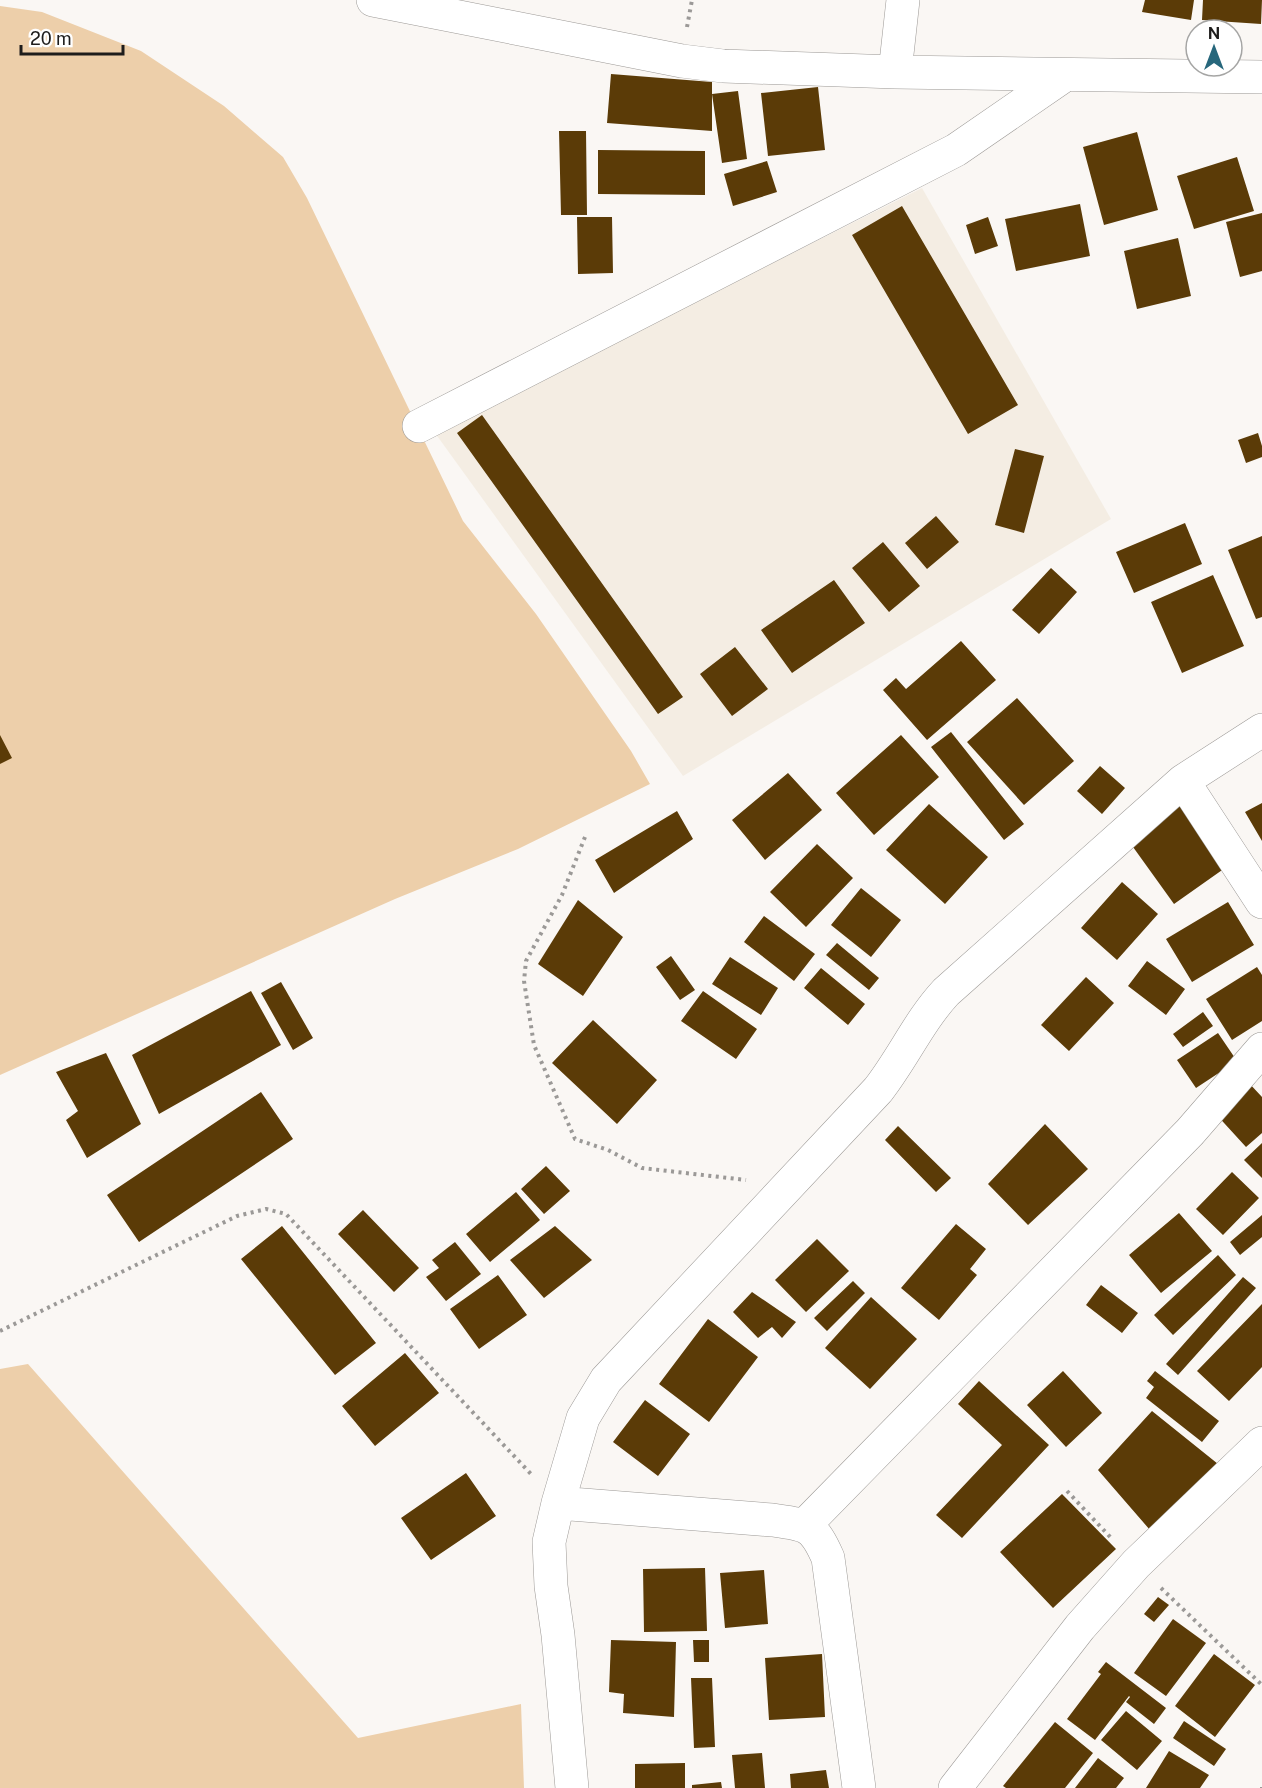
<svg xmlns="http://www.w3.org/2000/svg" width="1262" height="1788" font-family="'Public Sans',sans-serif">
<rect width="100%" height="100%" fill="#faf7f4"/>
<!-- built -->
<path fill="#f4ede3" d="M 922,188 L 1111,519 L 683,776 L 435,433 Z"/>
<!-- green -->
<path fill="#edcfaa" d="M 0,6 L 42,12 L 141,51 L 224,106 L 283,157 L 307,198 L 463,521 L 536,614 L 631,751 L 650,784 L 518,849 L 395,899 L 0,1075 Z
M 28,1364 L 358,1738 L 521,1704 L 524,1788 L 0,1788 L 0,1369 Z"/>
<!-- building -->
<path fill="#5b3b07" d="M 1145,0 L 1194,0 L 1191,20 L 1142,12 Z
M 1203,0 L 1262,0 L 1261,24 L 1202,20 Z
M 611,74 L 712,82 L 712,131 L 607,123 Z
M 818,87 L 825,150 L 768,156 L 761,93 Z
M 738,91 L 747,159 L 722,163 L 712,94 Z
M 559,131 L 586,131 L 587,215 L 561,215 Z
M 1137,132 L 1158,210 L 1104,225 L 1083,147 Z
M 598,150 L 705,151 L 705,195 L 598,194 Z
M 1237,157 L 1254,211 L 1194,229 L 1177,176 Z
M 767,161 L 777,192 L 733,206 L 724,174 Z
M 1080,204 L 1090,256 L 1016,271 L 1005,219 Z
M 902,206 L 1018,405 L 968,434 L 852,235 Z
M 1262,213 L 1262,271 L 1240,277 L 1226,222 Z
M 577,217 L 612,217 L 613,273 L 578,274 Z
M 988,217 L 998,246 L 975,254 L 966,225 Z
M 1178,238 L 1191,296 L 1137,309 L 1124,251 Z
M 482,415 L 683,697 L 658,714 L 457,433 Z
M 1258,433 L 1262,446 L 1262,457 L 1246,463 L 1238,440 Z
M 1015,449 L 1044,456 L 1024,533 L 995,525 Z
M 936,516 L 959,542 L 927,569 L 905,543 Z
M 1185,523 L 1202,564 L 1134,593 L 1116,552 Z
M 1262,536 L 1262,617 L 1256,619 L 1228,550 Z
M 883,542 L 920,586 L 889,612 L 852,568 Z
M 1051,568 L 1077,592 L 1039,634 L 1012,610 Z
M 1213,575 L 1244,646 L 1182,673 L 1151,602 Z
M 834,580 L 865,623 L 792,673 L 761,630 Z
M 961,641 L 996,680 L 927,740 L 883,690 L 896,678 L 906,689 Z
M 735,647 L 768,689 L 732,716 L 700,674 Z
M 1017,698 L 1074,761 L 1024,805 L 967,742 Z
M 951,732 L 1024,824 L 1004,840 L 931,747 Z
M 0,735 L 12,758 L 0,764 Z
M 901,735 L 939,777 L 874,835 L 836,793 Z
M 1100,766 L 1125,788 L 1102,814 L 1077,791 Z
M 788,773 L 822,810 L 765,860 L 732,820 Z
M 1178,803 L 1225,868 L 1174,904 L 1128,840 Z
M 1262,803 L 1262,841 L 1245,812 Z
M 929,804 L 988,857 L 945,904 L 886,850 Z
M 677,811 L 693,839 L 614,893 L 595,860 Z
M 817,844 L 853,878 L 806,927 L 770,892 Z
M 1122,882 L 1158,914 L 1117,960 L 1081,928 Z
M 861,888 L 901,920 L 871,957 L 831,925 Z
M 578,900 L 623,937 L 583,996 L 538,964 Z
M 1228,902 L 1254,945 L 1192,982 L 1166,939 Z
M 764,916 L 815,954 L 794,981 L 744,942 Z
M 837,943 L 879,978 L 869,990 L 826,955 Z
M 671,956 L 695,990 L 680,1000 L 656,967 Z
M 730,957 L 778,988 L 761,1015 L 712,984 Z
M 1147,961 L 1185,989 L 1166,1015 L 1128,986 Z
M 1257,967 L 1262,975 L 1262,1021 L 1232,1040 L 1206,999 Z
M 821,968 L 865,1004 L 848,1025 L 804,988 Z
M 1086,977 L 1114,1003 L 1069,1051 L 1041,1025 Z
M 281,982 L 313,1038 L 293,1050 L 261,993 Z
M 251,991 L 281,1045 L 159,1114 L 132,1055 Z
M 703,991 L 757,1029 L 736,1059 L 681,1021 Z
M 1203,1012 L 1213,1026 L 1183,1047 L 1173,1034 Z
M 593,1020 L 657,1080 L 617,1124 L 552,1063 Z
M 1218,1033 L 1237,1061 L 1196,1088 L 1177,1060 Z
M 106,1053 L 141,1124 L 87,1158 L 66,1120 L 78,1111 L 56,1072 Z
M 1248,1082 L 1262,1097 L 1262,1133 L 1246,1147 L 1214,1112 Z
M 261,1092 L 293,1139 L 139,1242 L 107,1195 Z
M 1045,1124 L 1088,1169 L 1028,1225 L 988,1184 Z
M 898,1126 L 951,1178 L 936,1192 L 885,1140 Z
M 1262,1143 L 1262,1178 L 1244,1160 Z
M 546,1166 L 570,1191 L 544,1214 L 521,1189 Z
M 1232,1172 L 1259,1198 L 1223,1235 L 1196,1209 Z
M 516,1192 L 540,1220 L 490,1262 L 466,1234 Z
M 363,1210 L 419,1268 L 394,1292 L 338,1234 Z
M 1179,1213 L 1212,1251 L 1161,1293 L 1129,1255 Z
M 1262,1215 L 1262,1237 L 1240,1255 L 1230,1242 Z
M 956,1224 L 986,1249 L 970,1269 L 977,1275 L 939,1320 L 901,1288 Z
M 282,1226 L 376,1343 L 335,1375 L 241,1259 Z
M 555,1226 L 592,1260 L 544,1298 L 510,1260 Z
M 817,1239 L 849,1271 L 806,1312 L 775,1280 Z
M 455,1242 L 481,1274 L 446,1301 L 426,1277 L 439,1268 L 432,1260 Z
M 1218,1255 L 1236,1275 L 1173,1335 L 1154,1315 Z
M 498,1275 L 527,1315 L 479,1349 L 450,1309 Z
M 1243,1277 L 1256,1288 L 1178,1375 L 1166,1364 Z
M 853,1281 L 865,1293 L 827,1331 L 814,1318 Z
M 1101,1285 L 1138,1313 L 1122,1333 L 1086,1305 Z
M 752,1292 L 796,1322 L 782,1338 L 772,1327 L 758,1338 L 733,1312 Z
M 871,1297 L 917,1339 L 870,1389 L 825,1348 Z
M 1262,1304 L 1262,1367 L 1229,1401 L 1197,1371 Z
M 708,1319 L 758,1357 L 709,1422 L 659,1384 Z
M 405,1353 L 439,1393 L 375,1446 L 342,1406 Z
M 1063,1371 L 1102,1413 L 1066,1447 L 1027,1405 Z
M 1155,1371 L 1219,1421 L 1202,1442 L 1146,1398 L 1154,1387 L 1147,1381 Z
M 979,1381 L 1049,1445 L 962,1538 L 936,1515 L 1002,1445 L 958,1404 Z
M 645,1400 L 690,1434 L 658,1476 L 613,1442 Z
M 1152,1411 L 1218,1464 L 1150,1530 L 1098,1470 Z
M 466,1473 L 496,1516 L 431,1560 L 401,1518 Z
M 1062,1494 L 1116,1549 L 1053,1608 L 1000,1552 Z
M 705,1568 L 707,1631 L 644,1632 L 643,1569 Z
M 764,1570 L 768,1624 L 725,1628 L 720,1573 Z
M 1158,1597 L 1169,1605 L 1154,1622 L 1144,1614 Z
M 1173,1619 L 1206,1643 L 1166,1696 L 1134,1673 Z
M 611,1640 L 676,1642 L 674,1717 L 623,1713 L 624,1694 L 609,1692 Z
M 693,1640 L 709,1640 L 709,1662 L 694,1662 Z
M 822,1654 L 825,1717 L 769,1720 L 765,1658 Z
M 1214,1654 L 1255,1685 L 1215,1737 L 1175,1706 Z
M 1106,1662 L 1166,1708 L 1154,1724 L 1126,1702 L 1130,1697 L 1129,1696 L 1095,1740 L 1067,1719 L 1101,1674 L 1098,1672 Z
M 691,1678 L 712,1678 L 715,1747 L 694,1748 Z
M 1126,1711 L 1162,1741 L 1137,1770 L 1101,1740 Z
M 1184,1721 L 1226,1749 L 1214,1766 L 1173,1738 Z
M 1055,1722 L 1093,1753 L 1065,1788 L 1006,1788 L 1003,1786 Z
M 1169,1751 L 1209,1775 L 1200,1788 L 1146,1788 Z
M 762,1753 L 765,1788 L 735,1788 L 732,1755 Z
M 1098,1758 L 1124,1778 L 1116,1788 L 1075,1788 Z
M 685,1763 L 685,1788 L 635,1788 L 635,1764 Z
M 826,1770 L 829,1788 L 791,1788 L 790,1774 Z
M 721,1782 L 722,1788 L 692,1788 L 692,1785 Z"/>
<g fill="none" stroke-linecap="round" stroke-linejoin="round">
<!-- minor casing -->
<g stroke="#9c9996" stroke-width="34">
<path id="minor" d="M 373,0 L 682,61 L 723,66 L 895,72 L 1262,77
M 895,72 L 903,0
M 419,426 L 956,150 L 1065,75
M 1183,781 L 1262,902
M 558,1503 L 583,1418 L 606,1380 L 878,1090 C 903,1058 919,1021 946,992 L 1183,781 L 1262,730
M 805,1525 L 1190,1132 L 1262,1049
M 572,1788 L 558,1635 L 551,1586 L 549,1542 L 558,1503 L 772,1520 C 807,1525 813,1524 828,1558 L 859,1788
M 955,1788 L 1080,1627 L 1136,1564 L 1262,1443"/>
</g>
<!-- path -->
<path stroke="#9b9997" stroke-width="4" stroke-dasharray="3 4.5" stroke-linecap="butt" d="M 687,27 L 692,0
M 585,837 L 562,895 L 526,961 L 524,981 L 534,1045 L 575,1139 L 608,1150 L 642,1168 L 746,1180
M 0,1331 L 237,1216 L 266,1209 L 286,1214 L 531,1474
M 1067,1491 L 1113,1540
M 1161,1588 L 1262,1685
M 1262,1788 L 1262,1787"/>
<!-- minor -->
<use href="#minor" stroke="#fff" stroke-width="33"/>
</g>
<!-- north arrow -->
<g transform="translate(1214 48)"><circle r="28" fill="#ffffff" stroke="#a5a5a4" stroke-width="1.5"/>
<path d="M0-4.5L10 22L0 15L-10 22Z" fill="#27677c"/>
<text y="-9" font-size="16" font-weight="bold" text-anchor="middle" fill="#1e1d1c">N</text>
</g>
<!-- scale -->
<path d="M21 45v9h102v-9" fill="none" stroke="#1e1d1c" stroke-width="3"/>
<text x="30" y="45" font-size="18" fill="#1e1d1c" stroke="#ffffff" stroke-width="4.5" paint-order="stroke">20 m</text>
</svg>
